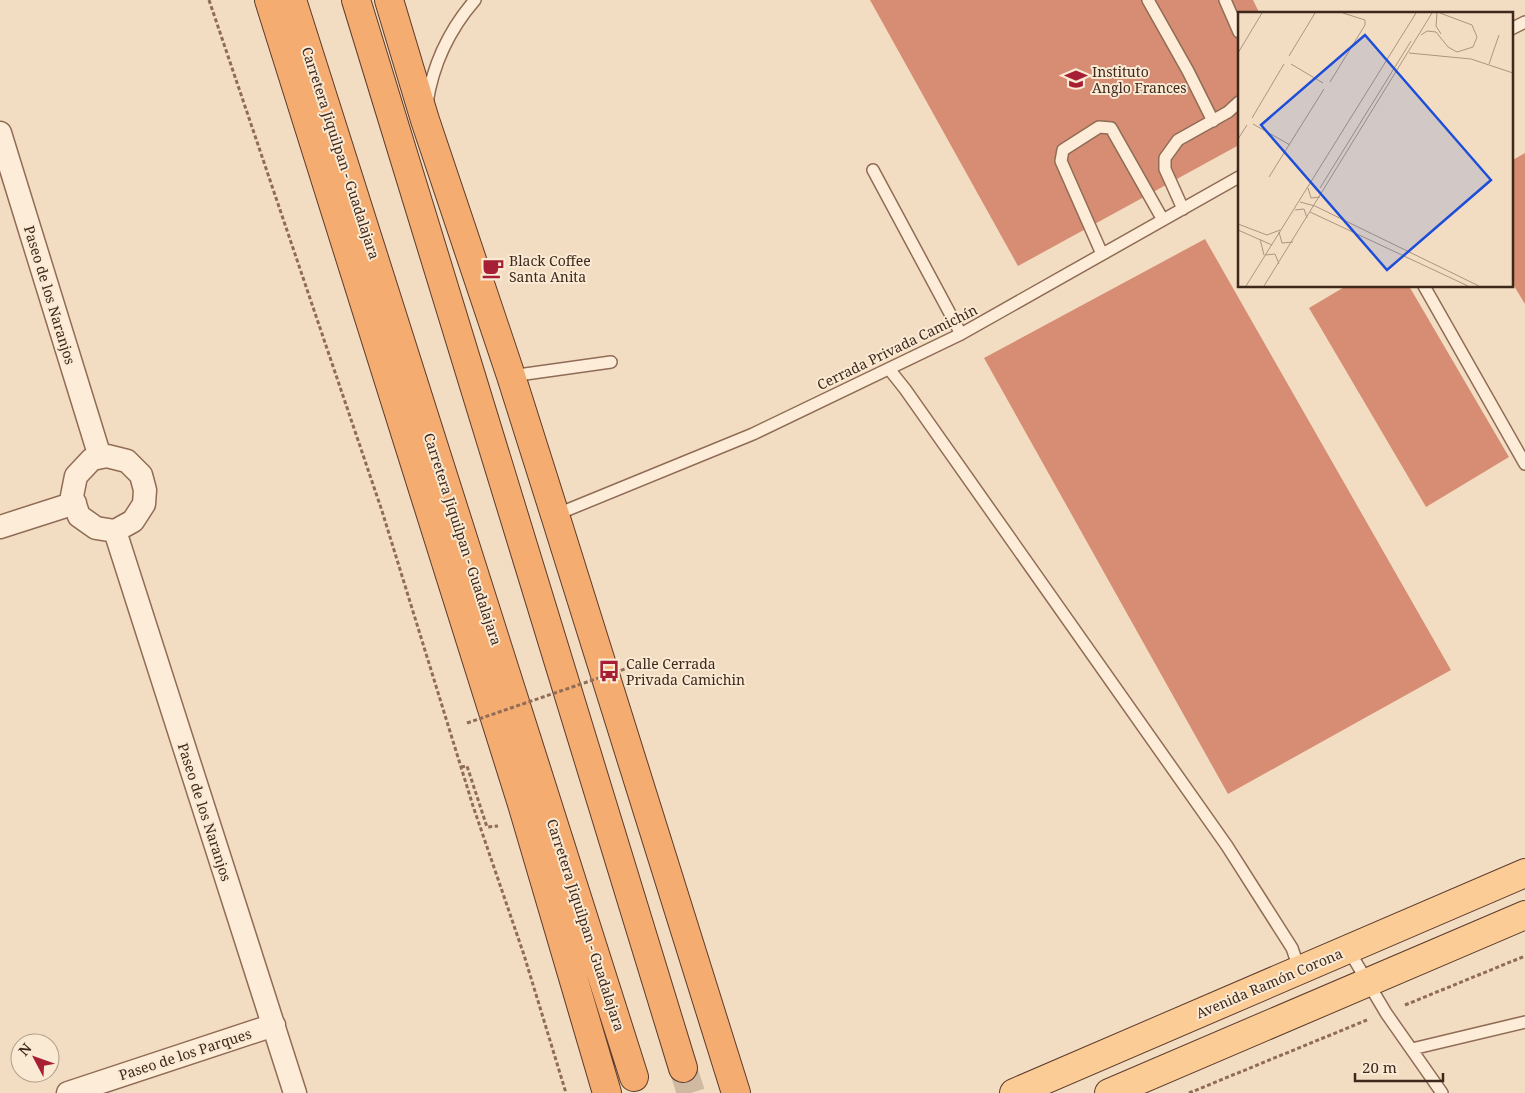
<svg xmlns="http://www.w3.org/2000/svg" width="1525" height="1093" font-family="'Noto Serif',serif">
<rect width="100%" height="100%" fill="#f3ddc2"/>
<!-- building -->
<path fill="#d68d73" d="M 870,0 L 1253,0 L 1260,14 L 1239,14 L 1239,145 L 1018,266 Z
M 1525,153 L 1525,304 L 1511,281 L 1511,161 Z
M 1205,239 L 1451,670 L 1228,794 L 984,358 Z
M 1346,286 L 1409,286 L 1509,457 L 1426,507 L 1309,308 Z"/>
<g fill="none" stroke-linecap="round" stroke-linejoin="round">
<!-- trunk-tunnel -->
<path stroke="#cfb9a1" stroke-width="28" stroke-dasharray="28 14" stroke-linecap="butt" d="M 683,1068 L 691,1093"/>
<!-- service casing -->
<g stroke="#906c56" stroke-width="14">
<path id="service" d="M 1148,0 L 1188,71 L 1213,121
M 1225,0 L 1239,32
M 1511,29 L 1525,22
M 427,103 C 433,64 449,30 475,0
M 873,170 L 961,334
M 1183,209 L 1165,169 L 1165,158 L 1178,140 L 1228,112 L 1239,102
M 1102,254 L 1061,161 L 1063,150 L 1099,127 L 1111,128 L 1163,220
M 1424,286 L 1525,464
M 889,369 L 905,389 L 1227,846 L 1292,948 L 1300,971
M 511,376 L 611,362
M 555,515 L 753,434 L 961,334 L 1239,177
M 1348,949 L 1386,1013 L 1442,1093
M 1412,1049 L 1525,1022"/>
</g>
<!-- minor casing -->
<g stroke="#906c56" stroke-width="25">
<path id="minor" d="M 0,133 L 100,457
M 107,456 L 127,461 L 141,475 L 145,490 L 144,504 L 133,521 L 115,531 L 96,528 L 79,516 L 72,496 L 76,476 L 92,459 Z
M 0,527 L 75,503
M 115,531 L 295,1093
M 68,1093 L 274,1025"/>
</g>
<!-- primary casing -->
<g stroke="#5d3b2b" stroke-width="30">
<path id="primary" d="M 1014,1093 L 1525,873
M 1109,1093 L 1525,915"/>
</g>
<!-- trunk casing -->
<g stroke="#5d3b2b" stroke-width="30">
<path id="trunk" d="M 269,0 L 522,804 L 607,1093
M 292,0 L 634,1077
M 356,0 L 683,1068
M 389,0 L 425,120 L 511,376 L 555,515 L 736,1093"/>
</g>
<!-- path -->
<path stroke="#906c56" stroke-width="3" stroke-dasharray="4 2.5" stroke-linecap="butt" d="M 209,0 L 382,511 L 473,806 L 524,955 L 566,1093
M 461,767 L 467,766 L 487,827 L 498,826
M 1405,1005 L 1525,956
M 1189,1093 L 1367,1020"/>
<!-- service -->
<use href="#service" stroke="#fdecd7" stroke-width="11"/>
<!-- minor -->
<use href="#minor" stroke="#fdecd7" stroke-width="22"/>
<!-- primary -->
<use href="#primary" stroke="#fbcc96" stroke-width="28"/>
<!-- trunk -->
<use href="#trunk" stroke="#f4ac70" stroke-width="28"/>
<!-- path-bridge -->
<path stroke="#906c56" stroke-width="3" stroke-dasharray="4 2.5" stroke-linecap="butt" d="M 467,723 L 625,669"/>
</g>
<!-- icons -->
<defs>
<g id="school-bare" transform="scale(1.725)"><path d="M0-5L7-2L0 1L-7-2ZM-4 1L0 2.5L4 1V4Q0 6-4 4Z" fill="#a71f34" stroke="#fae9d3" stroke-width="2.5" paint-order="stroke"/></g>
<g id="cafe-bare" transform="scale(1.725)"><path d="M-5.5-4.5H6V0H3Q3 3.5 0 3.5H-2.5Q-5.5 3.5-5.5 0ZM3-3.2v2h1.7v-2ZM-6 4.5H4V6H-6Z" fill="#a71f34" stroke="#fae9d3" stroke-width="2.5" paint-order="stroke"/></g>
<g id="bus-bare" transform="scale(1.725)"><path d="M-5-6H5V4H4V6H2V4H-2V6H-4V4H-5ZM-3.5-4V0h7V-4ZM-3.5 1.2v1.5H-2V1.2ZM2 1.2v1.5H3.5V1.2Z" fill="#a71f34" stroke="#fae9d3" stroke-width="2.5" paint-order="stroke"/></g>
</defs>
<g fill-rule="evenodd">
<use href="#school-bare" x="1076" y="79"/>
<use href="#cafe-bare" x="493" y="268"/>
<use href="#bus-bare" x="609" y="671"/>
</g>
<g text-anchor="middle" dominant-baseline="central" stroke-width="4" stroke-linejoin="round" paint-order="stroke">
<!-- poi labels -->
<g font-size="14" fill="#3e281c" stroke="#fae9d3" text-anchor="start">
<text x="1092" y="71">Instituto<tspan x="1092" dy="16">Anglo Frances</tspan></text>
<text x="509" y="260">Black Coffee<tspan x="509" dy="16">Santa Anita</tspan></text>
<text x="626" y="663">Calle Cerrada<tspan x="626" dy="16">Privada Camichin</tspan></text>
</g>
<!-- street labels -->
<g font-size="14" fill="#3e281c" stroke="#fae9d3">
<text transform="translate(341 153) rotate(72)">Carretera Jiquilpan - Guadalajara</text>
<text transform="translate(50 295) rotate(73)">Paseo de los Naranjos</text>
<text transform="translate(897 347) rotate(-26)">Cerrada Privada Camichín</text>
<text transform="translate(463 539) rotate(72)">Carretera Jiquilpan - Guadalajara</text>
<text transform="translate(205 812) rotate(72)">Paseo de los Naranjos</text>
<text transform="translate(586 925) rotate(72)">Carretera Jiquilpan - Guadalajara</text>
<text transform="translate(1269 983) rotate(-23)">Avenida Ramón Corona</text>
<text transform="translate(185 1054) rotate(-18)">Paseo de los Parques</text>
</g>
</g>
<!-- overview -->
<g transform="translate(1238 12)">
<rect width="275" height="275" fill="#f3ddc2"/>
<path fill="none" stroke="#ab9580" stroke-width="1" d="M 199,1 L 198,14 L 203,22M 183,23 L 189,19 L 198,20 L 210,35 L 219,40 L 235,35 L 239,25 L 234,13 L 202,1M 0,41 L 24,1M 171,41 L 233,47 L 275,61M 51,44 L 77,1M 53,52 L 85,71M 251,52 L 261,23M 92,70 L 127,13 L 127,8 L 105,1M 14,106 L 46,52M 15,112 L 52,133M 0,127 L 9,113M 31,165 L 86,77M 70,176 L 73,186 L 82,185M 82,176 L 173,29M 62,190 L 77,194 L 241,274M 57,198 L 66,197 L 69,206M 72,200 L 230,274M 0,212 L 29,223 L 42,218M 0,218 L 34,233M 41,220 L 44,231 L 55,230M 22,227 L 26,243M 27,243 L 37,242 L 41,252M 8,274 L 178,1M 26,274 L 194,1"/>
<path fill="#1d4ed8" fill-opacity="0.15" stroke="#1d4ed8" stroke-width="2.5" d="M 127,23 L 253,168 L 149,258 L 23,113 Z"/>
<rect width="275" height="275" fill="none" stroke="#3e281c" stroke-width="2.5"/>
</g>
<!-- north arrow -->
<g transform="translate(35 1058) rotate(311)"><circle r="24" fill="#fae9d3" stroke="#af9c8a"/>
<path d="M0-4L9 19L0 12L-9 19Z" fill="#a71f34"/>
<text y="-8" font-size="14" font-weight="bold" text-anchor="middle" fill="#3e281c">N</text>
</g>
<!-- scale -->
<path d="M1355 1073v8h88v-8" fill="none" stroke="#3e281c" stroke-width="2.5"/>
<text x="1362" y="1073" font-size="15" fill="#3e281c" stroke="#fae9d3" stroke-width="4" paint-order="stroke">20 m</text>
</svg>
